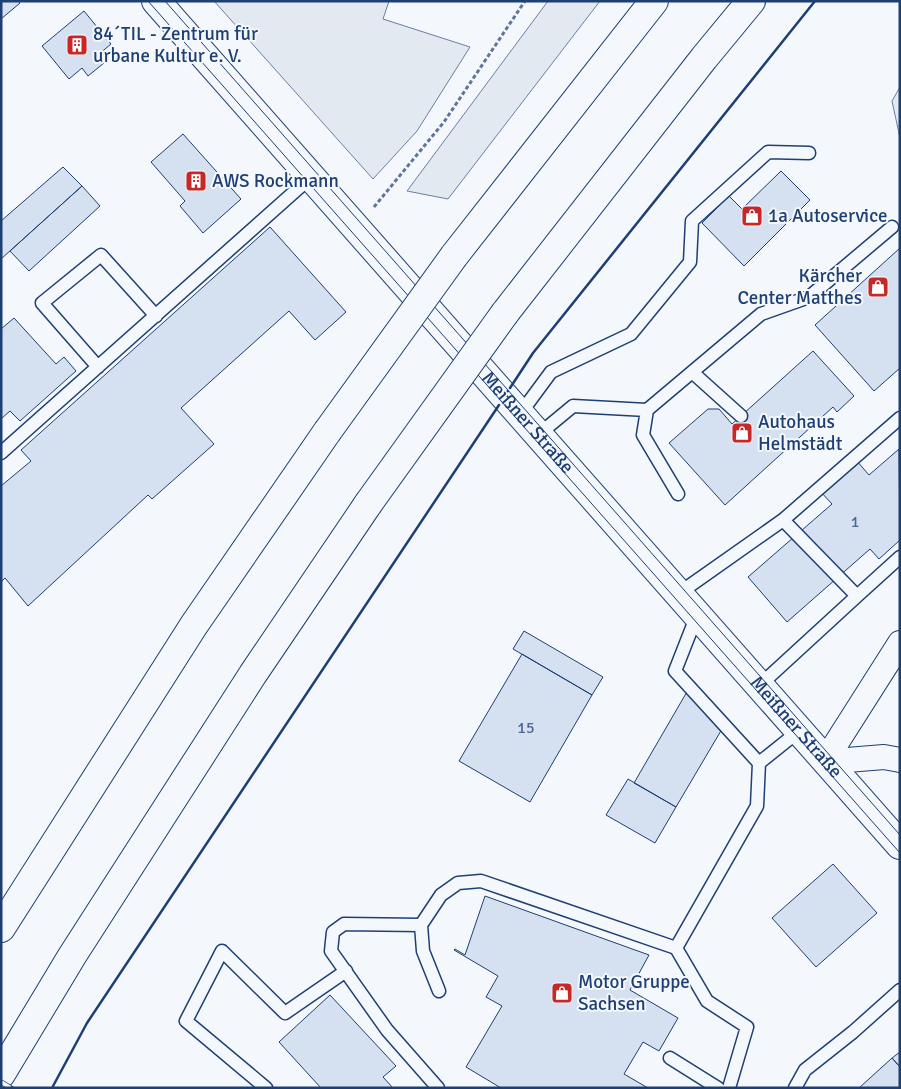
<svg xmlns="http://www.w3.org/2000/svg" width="901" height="1089" font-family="Signika,sans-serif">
<rect width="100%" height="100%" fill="#f4f7fb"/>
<!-- green -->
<path fill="#e3e9f0" stroke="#687fa3" d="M 214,1 L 389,1 L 383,19 L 470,47 L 417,131 L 373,179 Z
M 548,1 L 600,1 L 448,199 L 407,191 Z
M 900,87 L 900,138 L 892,101 Z"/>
<!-- building -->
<path fill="#d5e0f0" stroke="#1d3f73" d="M 1,1 L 18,1 L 20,3 L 1,19 Z
M 84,11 L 111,44 L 98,55 L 104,63 L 88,76 L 82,68 L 69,79 L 42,46 Z
M 183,134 L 241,199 L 203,233 L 180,206 L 185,201 L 151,162 Z
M 63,167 L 82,186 L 1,259 L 1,221 Z
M 781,171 L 810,200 L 744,266 L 702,223 L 729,196 L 742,209 Z
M 82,186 L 100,206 L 29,271 L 10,251 Z
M 270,227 L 346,312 L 315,340 L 289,311 L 181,408 L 214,444 L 152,499 L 148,495 L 28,606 L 5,578 L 1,582 L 1,486 L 31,461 L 21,450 Z
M 900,248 L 900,368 L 874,391 L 815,325 Z
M 14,318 L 56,364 L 64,357 L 76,371 L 20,421 L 10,411 L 2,418 L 1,417 L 1,329 Z
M 813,351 L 854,396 L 837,412 L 833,407 L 725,505 L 669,443 L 708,409 L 719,409 L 732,424 Z
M 899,449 L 900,540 L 879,559 L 870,549 L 787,622 L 748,577 L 832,504 L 820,491 L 856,460 L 869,475 Z
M 524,631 L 603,677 L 592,695 L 513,649 Z
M 522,654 L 592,695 L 530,802 L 459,761 Z
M 688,690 L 722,729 L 676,807 L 634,783 Z
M 628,779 L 676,807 L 655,843 L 606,815 Z
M 833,864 L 877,913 L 816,967 L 772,918 Z
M 485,896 L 649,955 L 630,990 L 678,1018 L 659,1051 L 643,1042 L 624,1074 L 648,1088 L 501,1088 L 466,1067 L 502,1006 L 486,997 L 498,976 L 454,950 L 455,949 L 465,955 Z
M 330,995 L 396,1066 L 383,1077 L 393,1088 L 321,1088 L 279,1042 Z
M 900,1052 L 900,1067 L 892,1058 Z
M 892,1058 L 900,1067 L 900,1088 L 859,1088 Z"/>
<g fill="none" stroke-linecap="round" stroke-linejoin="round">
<!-- lane casing -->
<g stroke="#1d3f73" stroke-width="15">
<path id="lane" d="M 98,367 L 42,303 L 101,255 L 156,316
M 692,372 L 741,416
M 647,410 L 643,435 L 678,494
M 520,414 L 551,372 L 631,334 L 690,262 L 692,221 L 768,152 L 809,153
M 538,435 L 573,406 L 647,410 L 761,314 L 809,297 L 892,227
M 1,453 L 311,177
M 783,520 L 900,418
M 678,594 L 783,520 L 857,596 L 759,686
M 857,596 L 900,557
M 697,615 L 675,671 L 759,763 L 799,731
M 421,925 L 441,895 L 458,883 L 481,881 L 676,948 L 757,806 L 759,763
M 676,948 L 707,1001 L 747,1027 L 729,1088
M 670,1058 L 718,1088
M 266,1088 L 186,1021 L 222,951 L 285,1013 L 346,971
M 438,1088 L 387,1030 L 331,951 L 333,932 L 344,924 L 421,925 L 423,951 L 439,991
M 795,1088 L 805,1070 L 853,1032 L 900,990"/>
</g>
<!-- street casing -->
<g stroke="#1d3f73" stroke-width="26">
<path id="street" d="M 900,643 L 825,761 L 835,761 L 884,757 L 900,760"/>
</g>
<!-- secondary casing -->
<g stroke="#1d3f73" stroke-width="30">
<g id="secondary">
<path id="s1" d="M 156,1 L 900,845"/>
</g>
</g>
<!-- highway casing -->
<g stroke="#1d3f73" stroke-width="30">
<path id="highway" d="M 454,256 L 654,1
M 505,313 L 704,58 L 751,1
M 1,928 L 194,625 L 327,432
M 1,1074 L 72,956 L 253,674 L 368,504"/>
</g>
<!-- path -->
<path stroke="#5e769c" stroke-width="3" stroke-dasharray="4 2.5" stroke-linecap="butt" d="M 374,207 L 444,122 L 525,1"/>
<!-- lane -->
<use href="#lane" stroke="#f4f7fb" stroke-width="12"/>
<!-- street -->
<use href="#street" stroke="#f4f7fb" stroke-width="24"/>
<!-- secondary -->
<use href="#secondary" stroke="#f4f7fb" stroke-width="28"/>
<!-- highway -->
<use href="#highway" stroke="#f4f7fb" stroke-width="28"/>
<!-- tram -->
<path stroke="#1d3f73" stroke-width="1" d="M 148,1 L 900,853
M 165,1 L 900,835"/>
<!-- rail casing -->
<g stroke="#1d3f73" stroke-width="5.5">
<path id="rail" d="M 1,1082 L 11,1088"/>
</g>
<!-- rail -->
<use href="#rail" stroke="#f4f7fb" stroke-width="4" stroke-dasharray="11" stroke-linecap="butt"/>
<!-- highway-bridge casing -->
<g stroke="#1d3f73" stroke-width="30" stroke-linecap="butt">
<path id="highway-bridge" d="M 327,432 L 454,256
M 368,504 L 505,313"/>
</g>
<!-- highway-bridge -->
<use href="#highway-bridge" stroke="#f4f7fb" stroke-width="28"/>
<!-- wall -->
<path stroke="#1d3f73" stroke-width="2.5" d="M 510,388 L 533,353 L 815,1
M 52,1088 L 87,1023 L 499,405"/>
</g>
<!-- icons -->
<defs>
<g id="building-square" transform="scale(1.125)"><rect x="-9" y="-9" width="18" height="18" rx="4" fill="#c62828" stroke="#f4f7fb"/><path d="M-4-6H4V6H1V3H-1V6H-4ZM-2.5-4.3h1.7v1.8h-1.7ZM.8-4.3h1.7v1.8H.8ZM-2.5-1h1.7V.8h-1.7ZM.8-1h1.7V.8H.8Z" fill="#fff"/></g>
<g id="shop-square" transform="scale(1.125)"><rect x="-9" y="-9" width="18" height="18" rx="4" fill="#c62828" stroke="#f4f7fb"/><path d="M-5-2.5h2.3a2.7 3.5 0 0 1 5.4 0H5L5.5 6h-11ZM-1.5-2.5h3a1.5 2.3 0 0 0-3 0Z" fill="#fff"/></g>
</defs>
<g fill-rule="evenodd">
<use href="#building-square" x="77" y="45"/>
<use href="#building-square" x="196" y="181"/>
<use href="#shop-square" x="752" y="216"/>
<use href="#shop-square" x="878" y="287"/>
<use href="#shop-square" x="742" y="433"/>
<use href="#shop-square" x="562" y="993"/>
</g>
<g text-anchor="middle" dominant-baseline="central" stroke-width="4" stroke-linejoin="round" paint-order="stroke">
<!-- number labels -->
<g font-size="16" fill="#4b6792">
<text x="855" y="522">1</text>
<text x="526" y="728">15</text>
</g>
<!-- poi labels -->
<g font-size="19" fill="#1d3f73" stroke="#f4f7fb" text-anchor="start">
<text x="93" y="34">84´TIL - Zentrum für<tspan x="93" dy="22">urbane Kultur e. V.</tspan></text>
<text x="212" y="181">AWS Rockmann</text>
<text x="768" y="216">1a Autoservice</text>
<text x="862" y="276" text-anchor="end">Kärcher<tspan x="862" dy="22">Center Matthes</tspan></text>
<text x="758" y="422">Autohaus<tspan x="758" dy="22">Helmstädt</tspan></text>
<text x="578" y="982">Motor Gruppe<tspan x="578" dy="22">Sachsen</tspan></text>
</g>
<!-- street labels -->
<g font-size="19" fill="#1d3f73" stroke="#f4f7fb">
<text stroke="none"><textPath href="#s1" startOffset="562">Meißner Straße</textPath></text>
<text stroke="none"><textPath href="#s1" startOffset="968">Meißner Straße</textPath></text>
</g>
</g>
<!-- border -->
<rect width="901" height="1089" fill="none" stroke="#1d3f73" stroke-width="5"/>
</svg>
